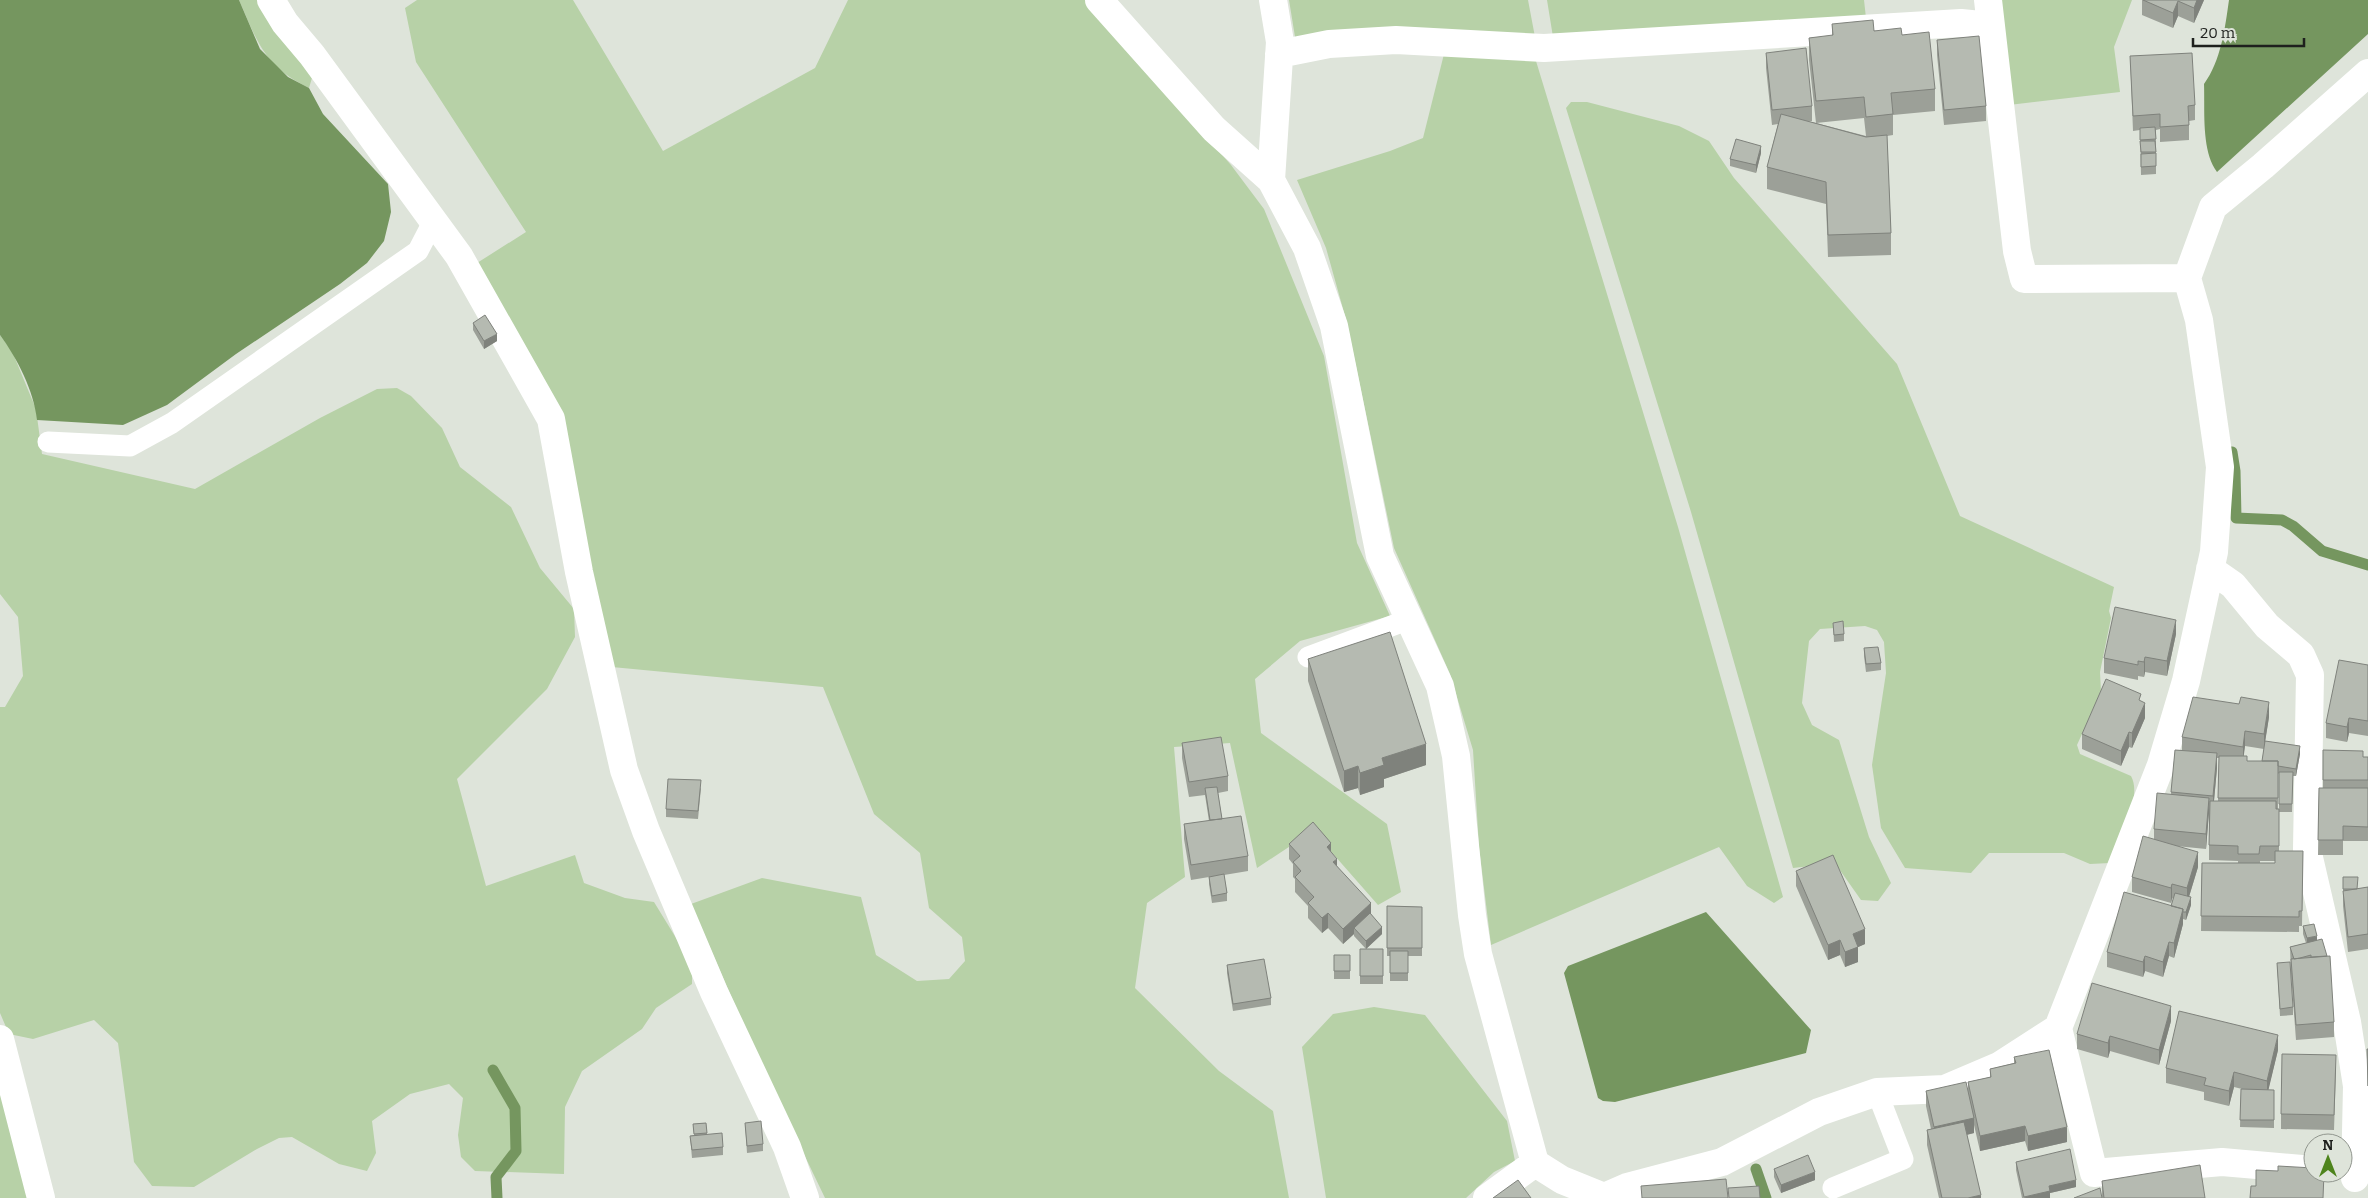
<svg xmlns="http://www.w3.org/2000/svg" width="2368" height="1198" font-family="Bitter,serif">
<rect width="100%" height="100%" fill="#dee4da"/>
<!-- green -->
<path fill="#b7d1a7" d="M 239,0 L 261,0 L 312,78 L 309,88 C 264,66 258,43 239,0 Z
M 417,0 L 573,0 L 663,151 L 815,68 L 848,0 L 1086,0 L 1231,165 L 1264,209 L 1324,356 L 1357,543 L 1390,616 L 1300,641 L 1255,679 L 1261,733 L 1387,824 L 1401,892 L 1378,905 L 1313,831 L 1257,868 L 1230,743 L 1174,747 L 1185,877 L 1147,903 L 1135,988 L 1219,1071 L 1273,1111 L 1289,1198 L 825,1198 L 762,1067 L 691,904 L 762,878 L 861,897 L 876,955 L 917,981 L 949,979 L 965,961 L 962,937 L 929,908 L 920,853 L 874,814 L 823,687 L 612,667 L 579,515 L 477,263 L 526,232 L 416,62 L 405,8 Z
M 1289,0 L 1528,0 L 1535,37 L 1296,43 Z
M 1547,0 L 1864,0 L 1866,18 L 1553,37 Z
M 1998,0 L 2132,0 L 2114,47 L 2120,92 L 2009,105 Z
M 1445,50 L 1536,61 L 1678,527 L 1783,897 L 1774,903 L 1747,886 L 1719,847 L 1491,945 L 1479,847 L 1473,750 L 1450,674 L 1394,548 L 1347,323 L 1326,248 L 1297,180 L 1390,151 L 1423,138 Z
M 1571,102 L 1587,102 L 1679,126 L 1709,141 L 1734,178 L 1897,364 L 1960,516 L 2114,587 L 2109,611 L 2111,618 L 2100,672 L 2101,692 L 2077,745 L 2080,754 L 2131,776 C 2143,797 2119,841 2110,863 L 2090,864 L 2064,853 L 1989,853 L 1971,873 L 1905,868 L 1881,828 L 1872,765 L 1886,673 L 1884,642 L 1877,630 L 1865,626 L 1820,629 L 1809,641 L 1802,703 L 1812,725 L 1839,740 L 1869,837 L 1891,883 L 1878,901 L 1861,900 L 1837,866 L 1829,864 L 1793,868 L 1691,512 L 1566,108 Z
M 0,335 L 12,351 L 36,409 L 42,454 L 195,489 L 320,418 L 377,389 L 397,388 L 411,396 L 442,428 L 460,467 L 511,507 L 540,568 L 574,609 L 575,637 L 547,689 L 457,779 L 486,886 L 575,855 L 584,883 L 625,898 L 654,902 L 692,964 L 692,984 L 656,1008 L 642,1029 L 582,1071 L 565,1107 L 564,1174 L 475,1171 L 461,1157 L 458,1135 L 463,1098 L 449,1084 L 410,1094 L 372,1121 L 376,1153 L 367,1171 L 339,1164 L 292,1137 L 279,1138 L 257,1149 L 194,1187 L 152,1186 L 134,1162 L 118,1043 L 94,1020 L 33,1039 L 9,1034 L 0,1013 L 0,707 L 5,707 L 23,676 L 18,617 L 0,594 Z
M 1374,1007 L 1425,1015 L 1507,1121 L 1515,1161 L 1494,1172 L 1466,1198 L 1326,1198 L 1302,1047 L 1333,1014 Z
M 0,1072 L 29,1198 L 0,1198 Z"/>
<!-- water -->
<path fill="#75965f" d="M 0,0 L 239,0 L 260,49 L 288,77 L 309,88 L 323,114 L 388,184 L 391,212 L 384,241 L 367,263 L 340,284 L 236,354 L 167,405 L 123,425 L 37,420 C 34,391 17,358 0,335 Z
M 2229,0 L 2368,0 L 2368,34 L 2217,172 C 2201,151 2205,110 2204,84 C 2221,61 2225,28 2229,0 Z
M 1706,912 L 1811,1030 L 1806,1053 L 1615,1102 L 1603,1101 L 1598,1098 L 1564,973 L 1568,966 Z"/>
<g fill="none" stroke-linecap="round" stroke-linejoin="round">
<!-- stream -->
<path stroke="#75965f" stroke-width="11" d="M 2232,452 L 2235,471 L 2236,518 L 2282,520 L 2293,526 L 2322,551 L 2368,565
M 493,1070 L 515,1108 L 516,1151 L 496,1177 L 497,1198
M 1756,1169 L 1766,1198"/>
<!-- service -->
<path stroke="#fff" stroke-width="21" d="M 48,442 L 130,446 L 172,423 L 418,251 L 433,222
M 1308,657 L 1410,619
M 1833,1188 L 1903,1159 L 1877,1092"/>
<!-- minor -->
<path stroke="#fff" stroke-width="28" d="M 271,0 L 285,23 L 312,55 L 459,256 L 551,419 L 579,572 L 624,770 L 646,831 L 714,992 L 787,1147 L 805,1198
M 1099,0 L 1214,129 L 1271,180 L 1307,248 L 1334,326 L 1380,556 L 1440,686 L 1456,756 L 1472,915 L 1478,954 L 1535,1163 L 1562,1180 L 1604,1197 L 1627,1187 L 1722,1162 L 1819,1112 L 1877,1092 L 1945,1089 L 1999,1066 L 2058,1028 L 2161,765 L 2186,681 L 2214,552 L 2220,467 L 2199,320 L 2187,278 L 2213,207 L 2263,166 L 2368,73
M 1988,0 L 2017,251 L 2024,279 L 2187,278
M 1279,54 L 1329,44 L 1396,40 L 1544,48 L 1961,23 L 1991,26
M 1271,180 L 1280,42 L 1273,0
M 2210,569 L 2233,585 L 2267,626 L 2301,655 L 2310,675 L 2307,849 L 2347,1022 L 2357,1086 L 2355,1178
M 2058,1028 L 2094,1173 L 2222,1162 L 2313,1170
M 0,1039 L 41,1198
M 1487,1198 L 1535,1163"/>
</g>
<!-- wall -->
<path fill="#9ca098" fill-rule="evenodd" d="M 2142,0 L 2204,0 L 2194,23 L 2178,16 L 2173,28 L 2142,15 Z
M 1832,24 L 1902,35 L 1935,89 L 1935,111 L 1893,115 L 1893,135 L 1887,136 L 1891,233 L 1891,255 L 1828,257 L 1826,204 L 1767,189 L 1767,167 L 1778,124 L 1772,125 L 1766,68 L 1766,53 L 1812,106 L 1812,121 L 1808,121 L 1816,123 L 1809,60 L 1809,38 L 1832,36 ZM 1864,118 L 1866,136 L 1816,123 Z
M 1937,40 L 1986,106 L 1986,121 L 1944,125 L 1937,55 Z
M 2130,56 L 2195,105 L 2195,120 L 2189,121 L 2189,140 L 2160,142 L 2160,129 L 2156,130 L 2156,174 L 2141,175 L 2140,130 L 2133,131 Z
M 1761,153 L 1756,173 L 1730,166 L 1730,159 Z
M 473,323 L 497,341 L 484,349 L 473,330 Z
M 1833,623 L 1844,634 L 1844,641 L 1834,642 Z
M 2176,634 L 2167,676 L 2145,672 L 2144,677 L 2138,676 L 2138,680 L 2104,673 L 2104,658 Z
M 1864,648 L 1881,663 L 1881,670 L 1866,672 L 1864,656 Z
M 1308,659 L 1426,765 L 1384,779 L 1384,787 L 1360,795 L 1358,788 L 1344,792 L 1308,681 Z
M 2368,665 L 2368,736 L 2349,733 L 2347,742 L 2326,738 L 2326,723 Z
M 2141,701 L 2145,718 L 2132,748 L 2129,747 L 2121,766 L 2082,749 L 2082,734 Z
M 2269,717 L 2265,741 L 2300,754 L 2296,776 L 2293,776 L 2292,812 L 2279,812 L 2279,851 L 2303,851 L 2302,926 L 2299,926 L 2299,932 L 2201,931 L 2202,863 L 2238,863 L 2238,861 L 2209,860 L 2209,810 L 2206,849 L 2176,846 L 2198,867 L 2189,897 L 2191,905 L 2186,920 L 2183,919 L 2183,924 L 2174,958 L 2169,956 L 2163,977 L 2145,971 L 2143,977 L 2107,967 L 2107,952 L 2171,906 L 2173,899 L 2172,898 L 2171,903 L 2132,892 L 2132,877 L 2154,839 L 2154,829 L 2171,794 L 2175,750 L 2182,750 L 2182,737 ZM 2245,746 L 2264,749 L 2262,761 L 2247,761 L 2243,756 ZM 2217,758 L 2219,758 L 2218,801 L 2214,801 L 2217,768 ZM 2278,773 L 2279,774 L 2279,809 L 2278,809 ZM 2260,861 L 2275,861 L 2275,863 L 2260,863 Z
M 1182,743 L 1228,776 L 1228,791 L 1218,793 L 1222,819 L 1248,856 L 1248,871 L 1224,875 L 1227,893 L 1227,901 L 1212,903 L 1209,884 L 1209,877 L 1191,880 L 1184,839 L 1184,824 L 1209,821 L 1205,795 L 1189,797 L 1182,758 Z
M 2363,757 L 2368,757 L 2368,841 L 2343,841 L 2343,855 L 2318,855 L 2319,788 L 2323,788 L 2323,780 Z
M 701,788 L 698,819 L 666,817 L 666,809 Z
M 1289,844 L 1331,852 L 1337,866 L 1371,914 L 1382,934 L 1366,949 L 1354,936 L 1354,934 L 1343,944 L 1328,928 L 1322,933 L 1308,918 L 1308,906 L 1295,892 L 1295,879 L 1293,877 L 1293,864 L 1289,859 Z
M 1796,871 L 1865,944 L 1858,947 L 1858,962 L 1845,967 L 1840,955 L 1828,960 L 1796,886 Z
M 2343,877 L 2358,889 L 2368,887 L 2368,949 L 2348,952 L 2343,906 Z
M 1387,906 L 1422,907 L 1422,956 L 1408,956 L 1408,981 L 1390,981 L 1390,956 L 1387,956 Z
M 2303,926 L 2317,940 L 2334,1022 L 2334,1037 L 2296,1040 L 2291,974 L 2290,947 L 2306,943 L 2303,934 Z
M 1360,949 L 1383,949 L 1383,984 L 1360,984 Z
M 1334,955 L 1350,955 L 1350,979 L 1334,979 Z
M 2277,963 L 2293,1007 L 2293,1015 L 2280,1016 Z
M 1227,965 L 1271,998 L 1271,1005 L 1233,1011 L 1227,973 Z
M 2171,1021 L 2159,1065 L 2110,1051 L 2108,1058 L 2077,1049 L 2077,1034 Z
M 2278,1050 L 2268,1090 L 2274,1090 L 2274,1128 L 2240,1127 L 2241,1089 L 2242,1089 L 2234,1087 L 2229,1106 L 2204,1100 L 2204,1092 L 2166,1083 L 2166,1068 Z
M 2014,1057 L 2067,1142 L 2028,1151 L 2025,1141 L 1980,1151 L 1974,1125 L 1974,1133 L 1967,1135 L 1981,1198 L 1939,1198 L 1927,1145 L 1927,1130 L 1931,1129 L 1926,1106 L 1926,1091 L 1968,1088 L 1968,1082 L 1990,1077 L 1990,1069 L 2014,1063 Z
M 2336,1070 L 2334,1130 L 2281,1129 L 2281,1114 Z
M 706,1123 L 707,1134 L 723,1147 L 723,1155 L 692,1158 L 690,1136 L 694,1135 L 693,1124 Z
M 745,1123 L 763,1144 L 763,1151 L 747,1153 Z
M 2016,1162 L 2076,1187 L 2050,1193 L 2050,1198 L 2022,1198 L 2016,1170 Z
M 1774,1169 L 1815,1180 L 1781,1193 L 1774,1177 Z
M 2102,1181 L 2205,1198 L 2074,1198 L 2102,1197 Z"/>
<!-- shaded-wall -->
<path fill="#7f827c" d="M 2197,0 L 2204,0 L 2194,23 L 2194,8 Z
M 2178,1 L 2178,16 L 2173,28 L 2173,13 Z
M 1761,146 L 1761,153 L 1756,173 L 1756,165 Z
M 497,334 L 497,341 L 484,349 L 484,341 Z
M 2176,620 L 2176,634 L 2167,676 L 2167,661 Z
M 2145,657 L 2145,672 L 2144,677 L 2144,662 Z
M 2269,702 L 2269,717 L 2264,749 L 2264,734 Z
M 2145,703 L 2145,718 L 2132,748 L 2132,733 Z
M 2349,718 L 2349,733 L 2347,742 L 2347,727 Z
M 2245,731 L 2245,746 L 2243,762 L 2243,747 Z
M 2129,732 L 2129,747 L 2121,766 L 2121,751 Z
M 1426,744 L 1426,765 L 1384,779 L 1384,787 L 1360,795 L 1360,773 L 1382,758 Z
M 2300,746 L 2300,754 L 2296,776 L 2296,769 Z
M 2217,753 L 2217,768 L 2213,811 L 2213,796 Z
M 1358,766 L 1358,788 L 1344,792 L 1344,771 Z
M 2209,798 L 2209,813 L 2206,849 L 2206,834 Z
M 1331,843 L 1331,858 L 1327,847 Z
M 2198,852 L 2198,867 L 2187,903 L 2187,888 Z
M 1337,859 L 1337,874 L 1333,862 Z
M 2172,884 L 2172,898 L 2171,903 L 2171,888 Z
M 2191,897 L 2191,905 L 2186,920 L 2186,912 Z
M 1371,903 L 1371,918 L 1354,928 L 1354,934 L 1343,944 L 1343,929 Z
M 2183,909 L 2183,924 L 2174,958 L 2174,943 Z
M 1328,913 L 1328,928 L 1322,933 L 1322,918 Z
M 1382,927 L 1382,934 L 1366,949 L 1366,941 Z
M 1865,929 L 1865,944 L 1856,948 L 1858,947 L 1858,962 L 1845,967 L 1845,952 L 1853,934 Z
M 2317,936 L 2317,944 L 2307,946 L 2307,938 Z
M 1840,940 L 1840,955 L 1828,960 L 1828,945 Z
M 2169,942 L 2169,956 L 2163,977 L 2163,962 Z
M 2145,956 L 2145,971 L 2143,977 L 2143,962 Z
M 2171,1006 L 2171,1021 L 2159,1065 L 2159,1050 Z
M 2278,1035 L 2278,1050 L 2267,1096 L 2267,1081 Z
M 2110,1036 L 2110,1051 L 2108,1058 L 2108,1043 Z
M 2234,1072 L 2234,1087 L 2229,1106 L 2229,1091 Z
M 1974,1118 L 1974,1133 L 1934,1142 L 1934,1127 Z
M 2025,1126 L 2025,1141 L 1980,1151 L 1980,1136 Z
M 2067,1127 L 2067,1142 L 2028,1151 L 2028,1136 Z
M 1815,1172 L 1815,1180 L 1781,1193 L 1781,1185 Z
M 2076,1180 L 2076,1187 L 2050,1193 L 2050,1198 L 2024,1198 L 2049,1186 Z
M 1981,1195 L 1981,1198 L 1968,1198 Z"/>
<!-- building -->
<path fill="#b5bab1" stroke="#7f827c" d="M 2143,0 L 2197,0 L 2194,8 L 2178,1 L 2173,13 Z
M 1873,20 L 1874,31 L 1901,28 L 1902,35 L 1929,32 L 1935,89 L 1891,93 L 1893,114 L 1866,117 L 1864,97 L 1816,101 L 1809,38 L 1833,35 L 1832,24 Z
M 1979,36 L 1986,106 L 1944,110 L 1937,40 Z
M 1806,48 L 1812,106 L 1772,110 L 1766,53 Z
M 2192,53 L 2195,105 L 2188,106 L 2189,125 L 2160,127 L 2160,114 L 2133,116 L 2130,56 Z
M 1781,114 L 1866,137 L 1887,135 L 1891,233 L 1828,235 L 1826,182 L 1767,167 Z
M 2155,127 L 2156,139 L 2140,140 L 2140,128 Z
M 1736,139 L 1761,146 L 1756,165 L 1730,159 Z
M 2140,141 L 2155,141 L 2156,152 L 2141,152 Z
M 2156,153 L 2156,166 L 2141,167 L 2141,154 Z
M 485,315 L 497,334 L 484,341 L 473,323 Z
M 2115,607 L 2176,620 L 2167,661 L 2145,657 L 2144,662 L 2138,661 L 2138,665 L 2104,658 Z
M 1843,621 L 1844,634 L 1834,635 L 1833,623 Z
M 1390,632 L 1426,744 L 1382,758 L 1384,765 L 1360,773 L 1358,766 L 1344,771 L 1308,659 Z
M 1878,647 L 1881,663 L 1866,664 L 1864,648 Z
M 2339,660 L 2368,665 L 2368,721 L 2349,718 L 2347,727 L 2326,723 Z
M 2106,679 L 2141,694 L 2139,700 L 2145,703 L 2132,733 L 2129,732 L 2121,751 L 2082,734 Z
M 2193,697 L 2239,704 L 2241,697 L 2269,702 L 2264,734 L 2245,731 L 2243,747 L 2182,737 Z
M 1221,737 L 1228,776 L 1189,782 L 1182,743 Z
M 2265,741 L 2300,746 L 2296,769 L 2278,766 L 2278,761 L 2262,761 Z
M 2175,750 L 2217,753 L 2213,796 L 2171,792 Z
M 2323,750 L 2363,751 L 2363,757 L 2368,757 L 2368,780 L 2323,780 Z
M 2219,756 L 2247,756 L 2247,761 L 2278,761 L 2278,798 L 2218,798 Z
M 2279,772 L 2293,772 L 2292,804 L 2279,804 Z
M 668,779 L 701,780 L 698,811 L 666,809 Z
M 1217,787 L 1222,819 L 1210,820 L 1205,788 Z
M 2319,788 L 2368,788 L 2368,827 L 2343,826 L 2343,840 L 2318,840 Z
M 2157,793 L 2209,798 L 2206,834 L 2154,829 Z
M 2210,801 L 2276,801 L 2276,809 L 2279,809 L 2279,846 L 2260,846 L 2259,854 L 2238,854 L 2238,846 L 2209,845 Z
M 1241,816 L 1248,856 L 1191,865 L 1184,824 Z
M 1313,822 L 1331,843 L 1327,847 L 1337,859 L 1333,862 L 1371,903 L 1343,929 L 1328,913 L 1322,918 L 1308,903 L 1314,897 L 1295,877 L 1301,871 L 1293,862 L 1300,856 L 1289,844 Z
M 2143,836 L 2198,852 L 2187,888 L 2172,884 L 2171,888 L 2132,877 Z
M 2275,851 L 2303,851 L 2302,911 L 2299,911 L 2299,917 L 2201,916 L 2202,863 L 2275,863 Z
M 1833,855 L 1865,929 L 1853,934 L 1858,947 L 1845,952 L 1840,940 L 1828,945 L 1796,871 Z
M 1224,874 L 1227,893 L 1212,896 L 1209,877 Z
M 2343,877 L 2358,877 L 2357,889 L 2343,889 Z
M 2368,887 L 2368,934 L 2348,937 L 2343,891 Z
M 2124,892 L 2183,909 L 2174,943 L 2169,942 L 2163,962 L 2145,956 L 2143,962 L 2107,952 Z
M 2175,893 L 2191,897 L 2186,912 L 2183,912 L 2183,909 L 2171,906 Z
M 1387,906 L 1422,907 L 1422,948 L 1387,948 Z
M 1370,913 L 1382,927 L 1366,941 L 1354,928 Z
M 2314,924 L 2317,936 L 2307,938 L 2303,926 Z
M 2322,939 L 2327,956 L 2311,957 L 2311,955 L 2300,958 L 2294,959 L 2290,947 Z
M 1360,949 L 1383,949 L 1383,976 L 1360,976 Z
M 1390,951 L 1408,951 L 1408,973 L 1390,973 Z
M 1334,955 L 1350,955 L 1350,971 L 1334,971 Z
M 2330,956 L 2334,1022 L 2296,1025 L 2291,959 Z
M 1264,959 L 1271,998 L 1233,1004 L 1227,965 Z
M 2290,962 L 2293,1007 L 2280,1009 L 2277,963 Z
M 2092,983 L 2171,1006 L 2159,1050 L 2110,1036 L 2108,1043 L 2077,1034 Z
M 2179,1011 L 2278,1035 L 2267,1081 L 2234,1072 L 2229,1091 L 2204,1085 L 2206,1078 L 2166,1068 Z
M 2367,1049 L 2368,1049 L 2368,1086 Z
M 2049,1050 L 2067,1127 L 2028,1136 L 2025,1126 L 1980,1136 L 1968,1082 L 1991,1077 L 1990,1069 L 2016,1063 L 2014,1057 Z
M 2282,1054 L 2336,1055 L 2334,1115 L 2281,1114 Z
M 1966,1082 L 1974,1118 L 1934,1127 L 1926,1091 Z
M 2241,1089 L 2274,1090 L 2274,1120 L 2240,1120 Z
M 761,1121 L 763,1144 L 747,1146 L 745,1123 Z
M 1964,1122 L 1981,1195 L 1968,1198 L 1942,1198 L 1927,1130 Z
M 706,1123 L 707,1133 L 694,1134 L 693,1124 Z
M 722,1133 L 723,1147 L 692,1150 L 690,1136 Z
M 2070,1149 L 2076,1180 L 2049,1186 L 2050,1191 L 2024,1197 L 2016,1162 Z
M 1808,1155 L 1815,1172 L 1781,1185 L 1774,1169 Z
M 2200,1165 L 2205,1198 L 2104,1198 L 2102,1181 Z
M 2278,1166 L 2313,1168 L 2313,1173 L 2324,1173 L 2323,1198 L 2250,1198 L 2251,1186 L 2256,1186 L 2256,1170 L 2278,1171 Z
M 1726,1179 L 1728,1198 L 1642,1198 L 1641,1186 Z
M 1518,1180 L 1531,1198 L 1493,1198 Z
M 1759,1186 L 1760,1198 L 1729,1198 L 1728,1188 Z
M 2100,1188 L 2102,1198 L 2074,1198 Z"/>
<!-- north arrow -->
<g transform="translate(2328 1158)"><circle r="24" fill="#dee4da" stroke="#91968e"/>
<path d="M0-4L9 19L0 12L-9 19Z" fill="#4e841c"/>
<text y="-8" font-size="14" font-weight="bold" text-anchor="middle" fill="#1e201d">N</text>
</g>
<!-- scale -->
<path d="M2193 38v8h111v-8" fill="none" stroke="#1e201d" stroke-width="2.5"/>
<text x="2200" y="38" font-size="15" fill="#1e201d" stroke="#dee4da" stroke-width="4" paint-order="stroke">20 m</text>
</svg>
